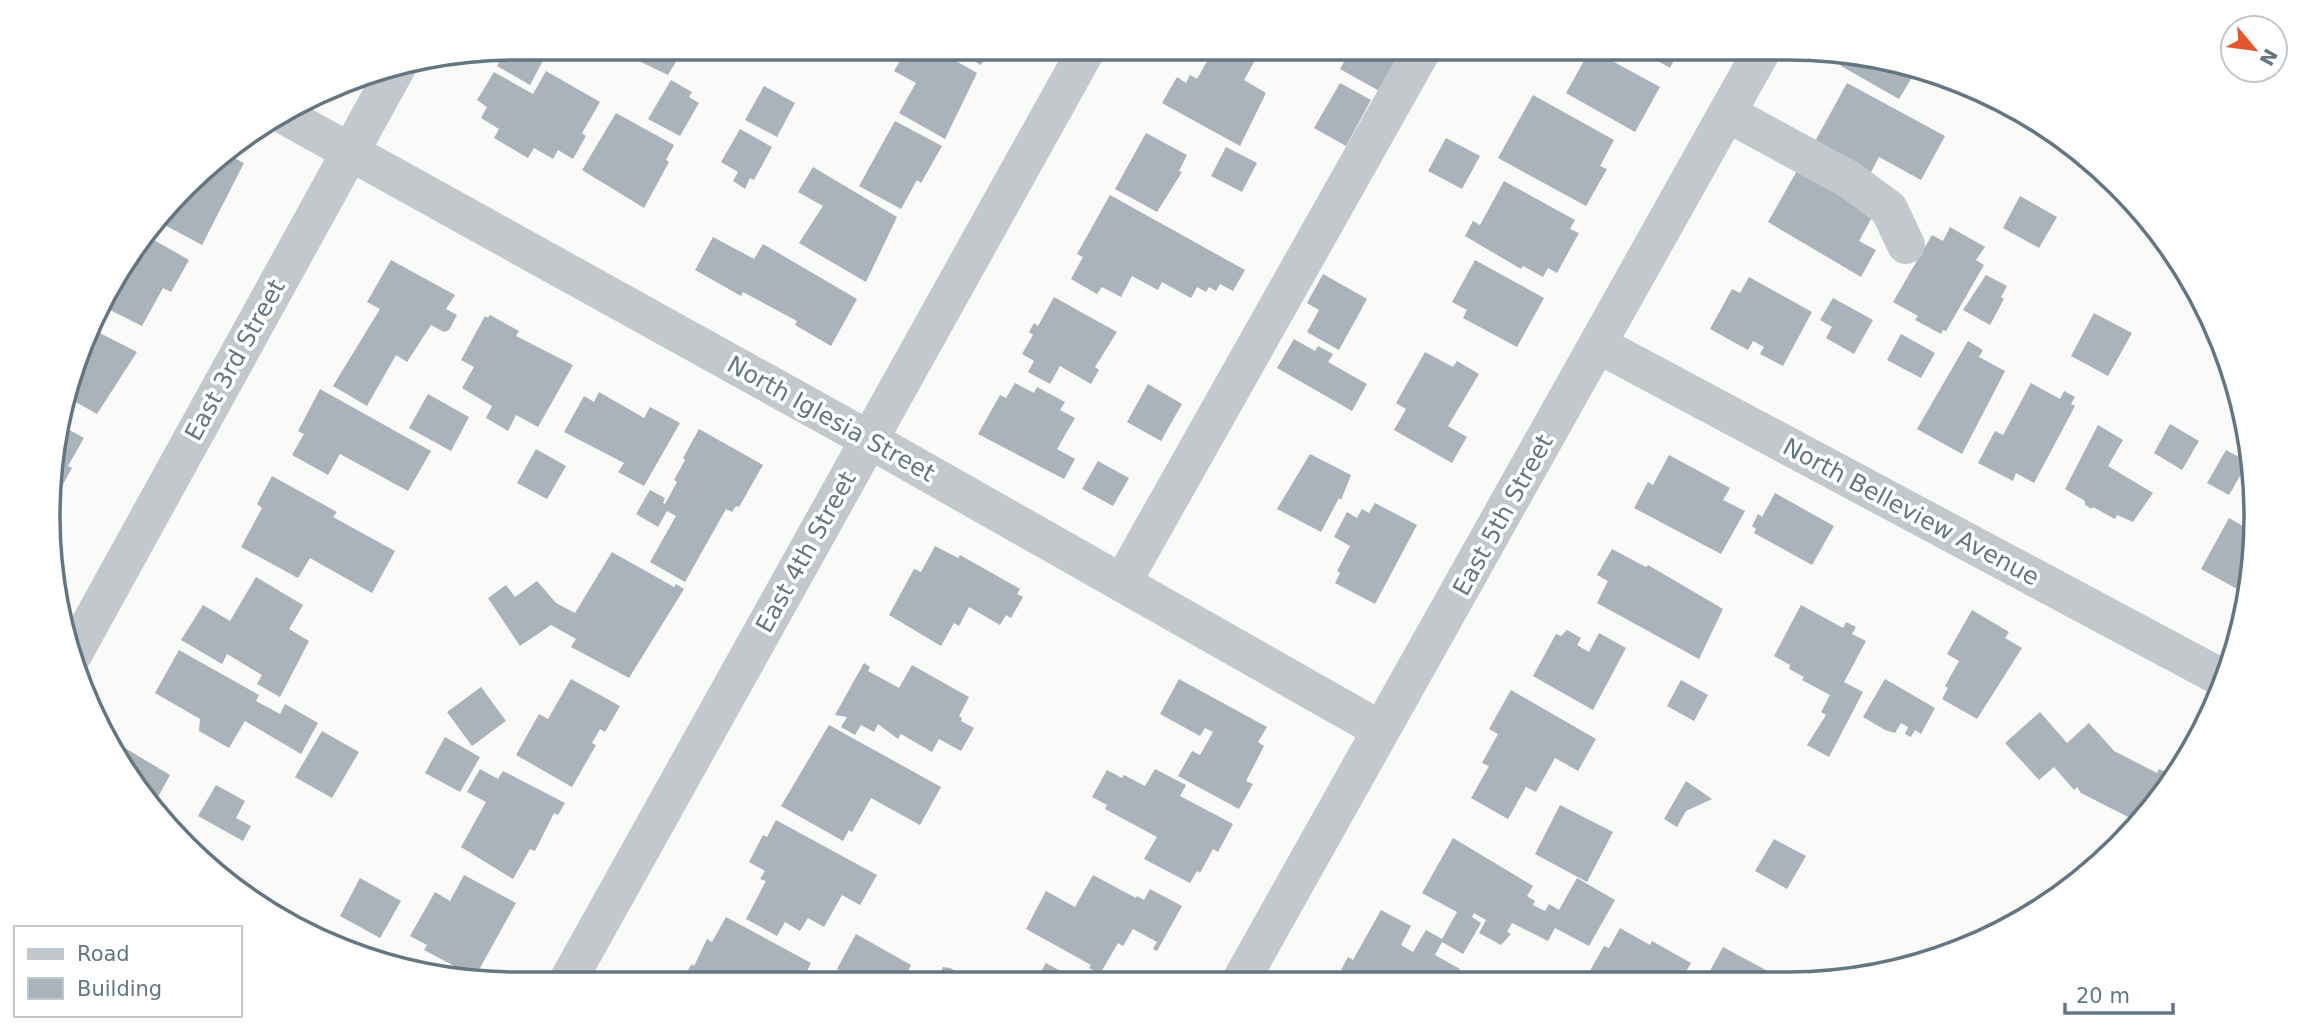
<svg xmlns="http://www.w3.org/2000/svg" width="2303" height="1031" font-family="'DejaVu Sans',sans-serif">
<rect width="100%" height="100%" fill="#fafaf8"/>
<!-- building -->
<path fill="#aab3b9" d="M 537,47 L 547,53 L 530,85 L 497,66 L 507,49 Z
M 617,47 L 670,47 L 681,53 L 668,75 L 616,50 Z
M 908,47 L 935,49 L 977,73 L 945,139 L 899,113 L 916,83 L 894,71 Z
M 949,47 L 990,47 L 981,65 Z
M 1206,47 L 1249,47 L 1248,50 L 1258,55 L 1244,80 L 1266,93 L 1240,146 L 1162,103 L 1177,77 L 1186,83 L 1190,75 L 1197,79 L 1210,56 L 1203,52 Z
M 1352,47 L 1388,47 L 1402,55 L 1381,92 L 1340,69 Z
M 1633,47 L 1685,47 L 1683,50 L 1680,49 L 1670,68 Z
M 1589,52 L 1601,59 L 1603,56 L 1660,87 L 1635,132 L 1566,93 Z
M 1847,57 L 1851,58 L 1917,69 L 1899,99 L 1841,66 Z
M 546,71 L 600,102 L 582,133 L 586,136 L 573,159 L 558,150 L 553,159 L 534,148 L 528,158 L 494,138 L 499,129 L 481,118 L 487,107 L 477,100 L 494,72 L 533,94 Z
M 671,80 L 692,92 L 689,97 L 699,103 L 680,136 L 648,119 Z
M 1340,83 L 1371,100 L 1346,146 L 1314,128 Z
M 1847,83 L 1945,136 L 1921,180 L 1879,157 L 1869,176 L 1813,145 Z
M 764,86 L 795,103 L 777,137 L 745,120 Z
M 1533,95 L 1614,140 L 1600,166 L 1607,169 L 1586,206 L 1498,158 Z
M 616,113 L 674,145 L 666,160 L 669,162 L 644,208 L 582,170 Z
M 895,121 L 942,146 L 921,183 L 917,180 L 901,209 L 859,186 Z
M 740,129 L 772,147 L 754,180 L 750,178 L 745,189 L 733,181 L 738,172 L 721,162 Z
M 1146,133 L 1187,155 L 1179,171 L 1182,172 L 1157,212 L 1115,189 Z
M 1446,138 L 1480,156 L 1462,189 L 1428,171 Z
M 1226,147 L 1257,163 L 1242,192 L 1211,176 Z
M 223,152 L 244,163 L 202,245 L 159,222 L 207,163 Z
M 813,167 L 897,217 L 866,282 L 799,243 L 823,206 L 798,192 Z
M 1798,169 L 1875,212 L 1859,241 L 1876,250 L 1861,277 L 1768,222 Z
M 1504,181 L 1575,220 L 1570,229 L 1579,233 L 1557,273 L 1548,268 L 1543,277 L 1523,266 L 1521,269 L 1465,236 L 1473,221 L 1480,225 Z
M 1110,195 L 1245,270 L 1233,291 L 1220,284 L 1216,291 L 1209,287 L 1206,292 L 1197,287 L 1191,298 L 1162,282 L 1158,290 L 1132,276 L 1121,297 L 1102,287 L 1097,294 L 1071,279 L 1083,257 L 1077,254 Z
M 2020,196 L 2057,217 L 2039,248 L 2003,228 Z
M 1950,227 L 1985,247 L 1976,260 L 1984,265 L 1946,331 L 1943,330 L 1941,334 L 1915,320 L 1918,316 L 1893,302 L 1932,235 L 1943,241 Z
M 147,236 L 189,260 L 171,292 L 163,288 L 142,326 L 102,306 L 110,282 Z
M 713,237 L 754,259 L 763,244 L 857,299 L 831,346 L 795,325 L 797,321 L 743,292 L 741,296 L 695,270 Z
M 391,260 L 455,295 L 446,309 L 457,315 L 449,330 L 444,332 L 431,325 L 407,362 L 396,355 L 367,406 L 333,386 L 380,309 L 367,302 Z
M 1475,260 L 1544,298 L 1517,347 L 1463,318 L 1467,310 L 1452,302 Z
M 1323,274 L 1367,299 L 1339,350 L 1307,332 L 1319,310 L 1307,303 Z
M 1986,275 L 2007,286 L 2001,297 L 2004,299 L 1990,325 L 1963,310 Z
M 1749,277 L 1812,312 L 1783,366 L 1760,354 L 1764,347 L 1753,341 L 1748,350 L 1710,329 L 1732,289 L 1740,293 Z
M 1054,297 L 1117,332 L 1095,367 L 1099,370 L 1091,384 L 1060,366 L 1050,384 L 1028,372 L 1034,361 L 1022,354 L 1033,335 L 1029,332 L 1034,323 L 1038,326 Z
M 1833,298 L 1873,320 L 1854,354 L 1826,338 L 1832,327 L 1820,320 Z
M 2094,313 L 2132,333 L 2108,376 L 2071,356 Z
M 490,315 L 519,331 L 516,336 L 573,365 L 538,427 L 516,415 L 508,431 L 486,418 L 492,406 L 462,388 L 474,367 L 461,360 L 485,316 L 488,318 Z
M 92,329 L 137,352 L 97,414 L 67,397 Z
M 1901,334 L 1935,353 L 1921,378 L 1887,360 Z
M 1294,339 L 1315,351 L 1318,346 L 1333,354 L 1328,362 L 1367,384 L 1352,411 L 1277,368 Z
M 1968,341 L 1983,350 L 1979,357 L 2005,371 L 1962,454 L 1917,429 Z
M 1425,352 L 1453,367 L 1457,361 L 1479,374 L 1448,426 L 1467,437 L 1452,463 L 1394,430 L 1406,409 L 1396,403 Z
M 1015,383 L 1034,393 L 1037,387 L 1065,402 L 1060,410 L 1075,418 L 1057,449 L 1075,459 L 1064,479 L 978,434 L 1000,395 L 1006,398 Z
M 2031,383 L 2060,399 L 2064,391 L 2075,397 L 2071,404 L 2075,406 L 2034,483 L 2016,473 L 2013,481 L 1978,463 L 1995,431 L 2003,435 Z
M 1148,384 L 1182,404 L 1161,441 L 1127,422 Z
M 320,389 L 431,451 L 408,491 L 340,454 L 328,475 L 292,455 L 304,434 L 298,431 Z
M 599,392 L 644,418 L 650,407 L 680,423 L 644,486 L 618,472 L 624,463 L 564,432 L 584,396 L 594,402 Z
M 428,394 L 469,417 L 451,451 L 409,428 Z
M 57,423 L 84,438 L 68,466 L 72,468 L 51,506 L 48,504 Z
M 2170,424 L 2199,441 L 2182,470 L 2154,453 Z
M 2098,425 L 2123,440 L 2108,466 L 2153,493 L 2133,522 L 2117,515 L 2115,519 L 2093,507 L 2092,509 L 2085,505 L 2085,501 L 2065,489 Z
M 699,429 L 763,465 L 739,507 L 736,506 L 732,512 L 726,509 L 685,582 L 650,562 L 676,516 L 667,511 L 658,527 L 636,514 L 650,490 L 665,498 L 663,503 L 665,504 L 677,482 L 674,480 L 685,460 L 683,458 Z
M 536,449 L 566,466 L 547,499 L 517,483 Z
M 2226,450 L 2248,462 L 2229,495 L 2207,483 Z
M 1310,454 L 1351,475 L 1341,500 L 1339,498 L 1321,532 L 1277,509 Z
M 1669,455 L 1730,488 L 1723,500 L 1745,511 L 1721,554 L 1634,508 L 1648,482 L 1653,485 Z
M 1098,461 L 1129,478 L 1113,506 L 1082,489 Z
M 272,476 L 337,512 L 333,517 L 395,551 L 372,593 L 310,558 L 298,578 L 241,547 L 262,508 L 257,504 Z
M 1775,493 L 1834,526 L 1812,565 L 1754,533 L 1756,529 L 1752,526 L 1758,514 L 1762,517 Z
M 1375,503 L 1417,525 L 1375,604 L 1335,583 L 1340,573 L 1337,571 L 1350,546 L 1334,537 L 1347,512 L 1357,518 L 1362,509 L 1369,513 Z
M 2229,518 L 2253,532 L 2252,577 L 2246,594 L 2201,569 Z
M 935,546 L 958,558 L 960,555 L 1020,589 L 1017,594 L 1023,597 L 1011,618 L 1006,615 L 1000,625 L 969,607 L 959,626 L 954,623 L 941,646 L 889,615 L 914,569 L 921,572 Z
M 1612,549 L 1646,567 L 1648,565 L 1723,609 L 1699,659 L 1597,603 L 1608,581 L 1597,575 Z
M 612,552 L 674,587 L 676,584 L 684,589 L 629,678 L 571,647 L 576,639 L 551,625 L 520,646 L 488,598 L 506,585 L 515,597 L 537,581 L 556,603 L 575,613 Z
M 256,577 L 303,605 L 289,629 L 309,641 L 280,697 L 257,684 L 262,675 L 227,654 L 222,664 L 181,640 L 203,605 L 230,621 Z
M 1801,605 L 1843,628 L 1846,622 L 1856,627 L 1852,634 L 1866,641 L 1844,682 L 1863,692 L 1829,757 L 1807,745 L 1826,715 L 1821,712 L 1830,695 L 1802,680 L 1804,677 L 1789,669 L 1790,665 L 1774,656 Z
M 1972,610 L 2009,632 L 2005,638 L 2022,648 L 1977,719 L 1942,699 L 1948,688 L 1945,686 L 1959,661 L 1947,654 Z
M 1567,630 L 1581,638 L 1577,645 L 1589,652 L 1599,633 L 1626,648 L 1593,710 L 1533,676 L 1556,634 L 1561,636 Z
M 179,650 L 259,695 L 256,701 L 280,714 L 285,704 L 318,723 L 301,754 L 245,721 L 229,748 L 199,731 L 200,719 L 155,693 Z
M 864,663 L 870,667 L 868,671 L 899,688 L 912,665 L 969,697 L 959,716 L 962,718 L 961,721 L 974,728 L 961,751 L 939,739 L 932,752 L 901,734 L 898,739 L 878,724 L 874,732 L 861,725 L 855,735 L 841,727 L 847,717 L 835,715 Z
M 571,679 L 620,706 L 605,732 L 600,729 L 592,743 L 596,745 L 572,787 L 516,755 L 539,714 L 548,719 Z
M 1179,679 L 1267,727 L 1258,742 L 1264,746 L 1246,781 L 1253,784 L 1239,809 L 1178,776 L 1192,751 L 1200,755 L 1213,732 L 1205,728 L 1200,736 L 1160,714 Z
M 1885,679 L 1935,708 L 1921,734 L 1915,730 L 1911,737 L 1905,734 L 1908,727 L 1901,723 L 1895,733 L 1885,730 L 1863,717 Z
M 1681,680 L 1708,695 L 1694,721 L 1667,706 Z
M 481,687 L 506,721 L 472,746 L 447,712 Z
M 1511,690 L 1596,739 L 1578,771 L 1555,758 L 1536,792 L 1526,787 L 1508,819 L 1471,798 L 1489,766 L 1482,763 L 1498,734 L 1489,729 Z
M 2040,712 L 2067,743 L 2089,723 L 2114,751 L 2157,773 L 2159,769 L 2172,775 L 2159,800 L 2138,822 L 2081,793 L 2077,787 L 2074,790 L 2054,767 L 2039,780 L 2005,743 Z
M 829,725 L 941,787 L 920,825 L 871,798 L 852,832 L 849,830 L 843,841 L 781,806 Z
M 322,731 L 359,752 L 332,798 L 295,777 Z
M 445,737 L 480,757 L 460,792 L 425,773 Z
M 125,748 L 170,775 L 152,808 L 118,761 Z
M 480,769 L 498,779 L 503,771 L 565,803 L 558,815 L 554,813 L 535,851 L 530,849 L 513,879 L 461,847 L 486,802 L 467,792 Z
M 1155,769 L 1186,785 L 1180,796 L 1233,824 L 1218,852 L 1213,849 L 1200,873 L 1197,871 L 1190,883 L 1144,859 L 1157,837 L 1105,809 L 1107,805 L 1092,797 L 1107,770 L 1122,778 L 1124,775 L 1145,786 Z
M 1686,781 L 1712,799 L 1686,811 L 1677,827 L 1664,819 Z
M 216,785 L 245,801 L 236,818 L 251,826 L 243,841 L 198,816 Z
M 1560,805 L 1613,832 L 1587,882 L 1535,854 Z
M 776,820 L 877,875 L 860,905 L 842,895 L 824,927 L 808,918 L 800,931 L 785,922 L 777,936 L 746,919 L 766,881 L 760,879 L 765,871 L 749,862 L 763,835 L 767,837 Z
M 1453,838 L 1533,886 L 1527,896 L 1535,901 L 1533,905 L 1545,911 L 1549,904 L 1559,910 L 1577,878 L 1615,900 L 1589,946 L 1555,928 L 1548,941 L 1512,923 L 1507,932 L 1511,934 L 1501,945 L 1479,933 L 1486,920 L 1474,913 L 1472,917 L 1481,923 L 1463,954 L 1442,942 L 1435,955 L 1460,969 L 1453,981 L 1361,981 L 1341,970 L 1348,957 L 1353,960 L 1381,910 L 1411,926 L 1401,945 L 1413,952 L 1426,930 L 1442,939 L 1457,912 L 1422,893 Z
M 1774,839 L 1806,856 L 1787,889 L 1755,871 Z
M 464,875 L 516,903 L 475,977 L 424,950 L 427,945 L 410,936 L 435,892 L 450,901 Z
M 1093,875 L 1136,898 L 1137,896 L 1144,900 L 1150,889 L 1182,906 L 1157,951 L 1153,949 L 1157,942 L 1133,929 L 1123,946 L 1118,943 L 1100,974 L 1089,968 L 1091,965 L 1026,929 L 1046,891 L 1075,907 Z
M 360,878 L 401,901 L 380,938 L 340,916 Z
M 726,917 L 811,963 L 801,983 L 767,980 L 765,983 L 681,983 L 683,980 L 686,982 L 691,972 L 688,970 L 692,964 L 694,966 L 707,939 L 712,942 Z
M 1620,928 L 1650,945 L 1652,941 L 1691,963 L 1681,980 L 1581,981 L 1585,975 L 1587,976 L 1604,946 L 1609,948 Z
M 856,934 L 911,965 L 902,983 L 861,983 L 837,969 Z
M 1723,947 L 1784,980 L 1705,980 Z
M 1046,963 L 1080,982 L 1035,982 Z
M 943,967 L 950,968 L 973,980 L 935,982 Z"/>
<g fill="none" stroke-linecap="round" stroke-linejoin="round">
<!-- minor -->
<path stroke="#c3c8cc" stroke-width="38" d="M 278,112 L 868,439 L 1381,730
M 1727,113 L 1850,180 L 1889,209 L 1906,245
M 1599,345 L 2224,679
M 1122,583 L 1424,47
M 74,653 L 397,67
M 1240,982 L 1764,47
M 566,984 L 1088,47"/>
</g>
<g text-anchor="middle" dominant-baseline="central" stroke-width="7" stroke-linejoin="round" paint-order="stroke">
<!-- street labels -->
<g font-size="24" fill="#657683" stroke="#fff">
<text transform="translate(235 360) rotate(-61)">East 3rd Street</text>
<text transform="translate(831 419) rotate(29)">North Iglesia Street</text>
<text transform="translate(1911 512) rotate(28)">North Belleview Avenue</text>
<text transform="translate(1503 515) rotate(-61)">East 5th Street</text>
<text transform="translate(806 552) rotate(-61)">East 4th Street</text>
</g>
</g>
<!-- crop -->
<path d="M0 0H2303V1031H0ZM516 60H1788A456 456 0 0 1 2244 516V516A456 456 0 0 1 1788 972H516A456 456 0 0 1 60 516V516A456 456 0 0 1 516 60Z" fill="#fff" fill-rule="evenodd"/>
<path fill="none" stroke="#657683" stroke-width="3.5" d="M516 60H1788A456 456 0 0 1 2244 516V516A456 456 0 0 1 1788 972H516A456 456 0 0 1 60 516V516A456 456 0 0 1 516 60Z"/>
<!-- legend -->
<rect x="14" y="926" width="228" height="91" fill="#ffffff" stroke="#c1c8cd" stroke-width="2"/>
<rect x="28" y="949" width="35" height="10" fill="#c3c8cc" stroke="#c1c8cd" stroke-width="2"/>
<text x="77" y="961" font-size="21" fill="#657683">Road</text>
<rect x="28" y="978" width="35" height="21" fill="#aab3b9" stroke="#c1c8cd" stroke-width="2"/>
<text x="77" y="996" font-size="21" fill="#657683">Building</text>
<!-- north arrow -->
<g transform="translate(2254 49) rotate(119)"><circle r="33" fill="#ffffff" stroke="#c1c8cd" stroke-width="2"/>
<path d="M0-5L12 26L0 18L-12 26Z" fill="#e4572e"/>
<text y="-10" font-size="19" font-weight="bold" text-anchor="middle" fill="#657683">N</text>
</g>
<!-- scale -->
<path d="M2065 1003v10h108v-10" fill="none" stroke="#657683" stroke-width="3.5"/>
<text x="2076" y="1003" font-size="21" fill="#657683" stroke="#ffffff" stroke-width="5" paint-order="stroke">20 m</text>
</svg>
